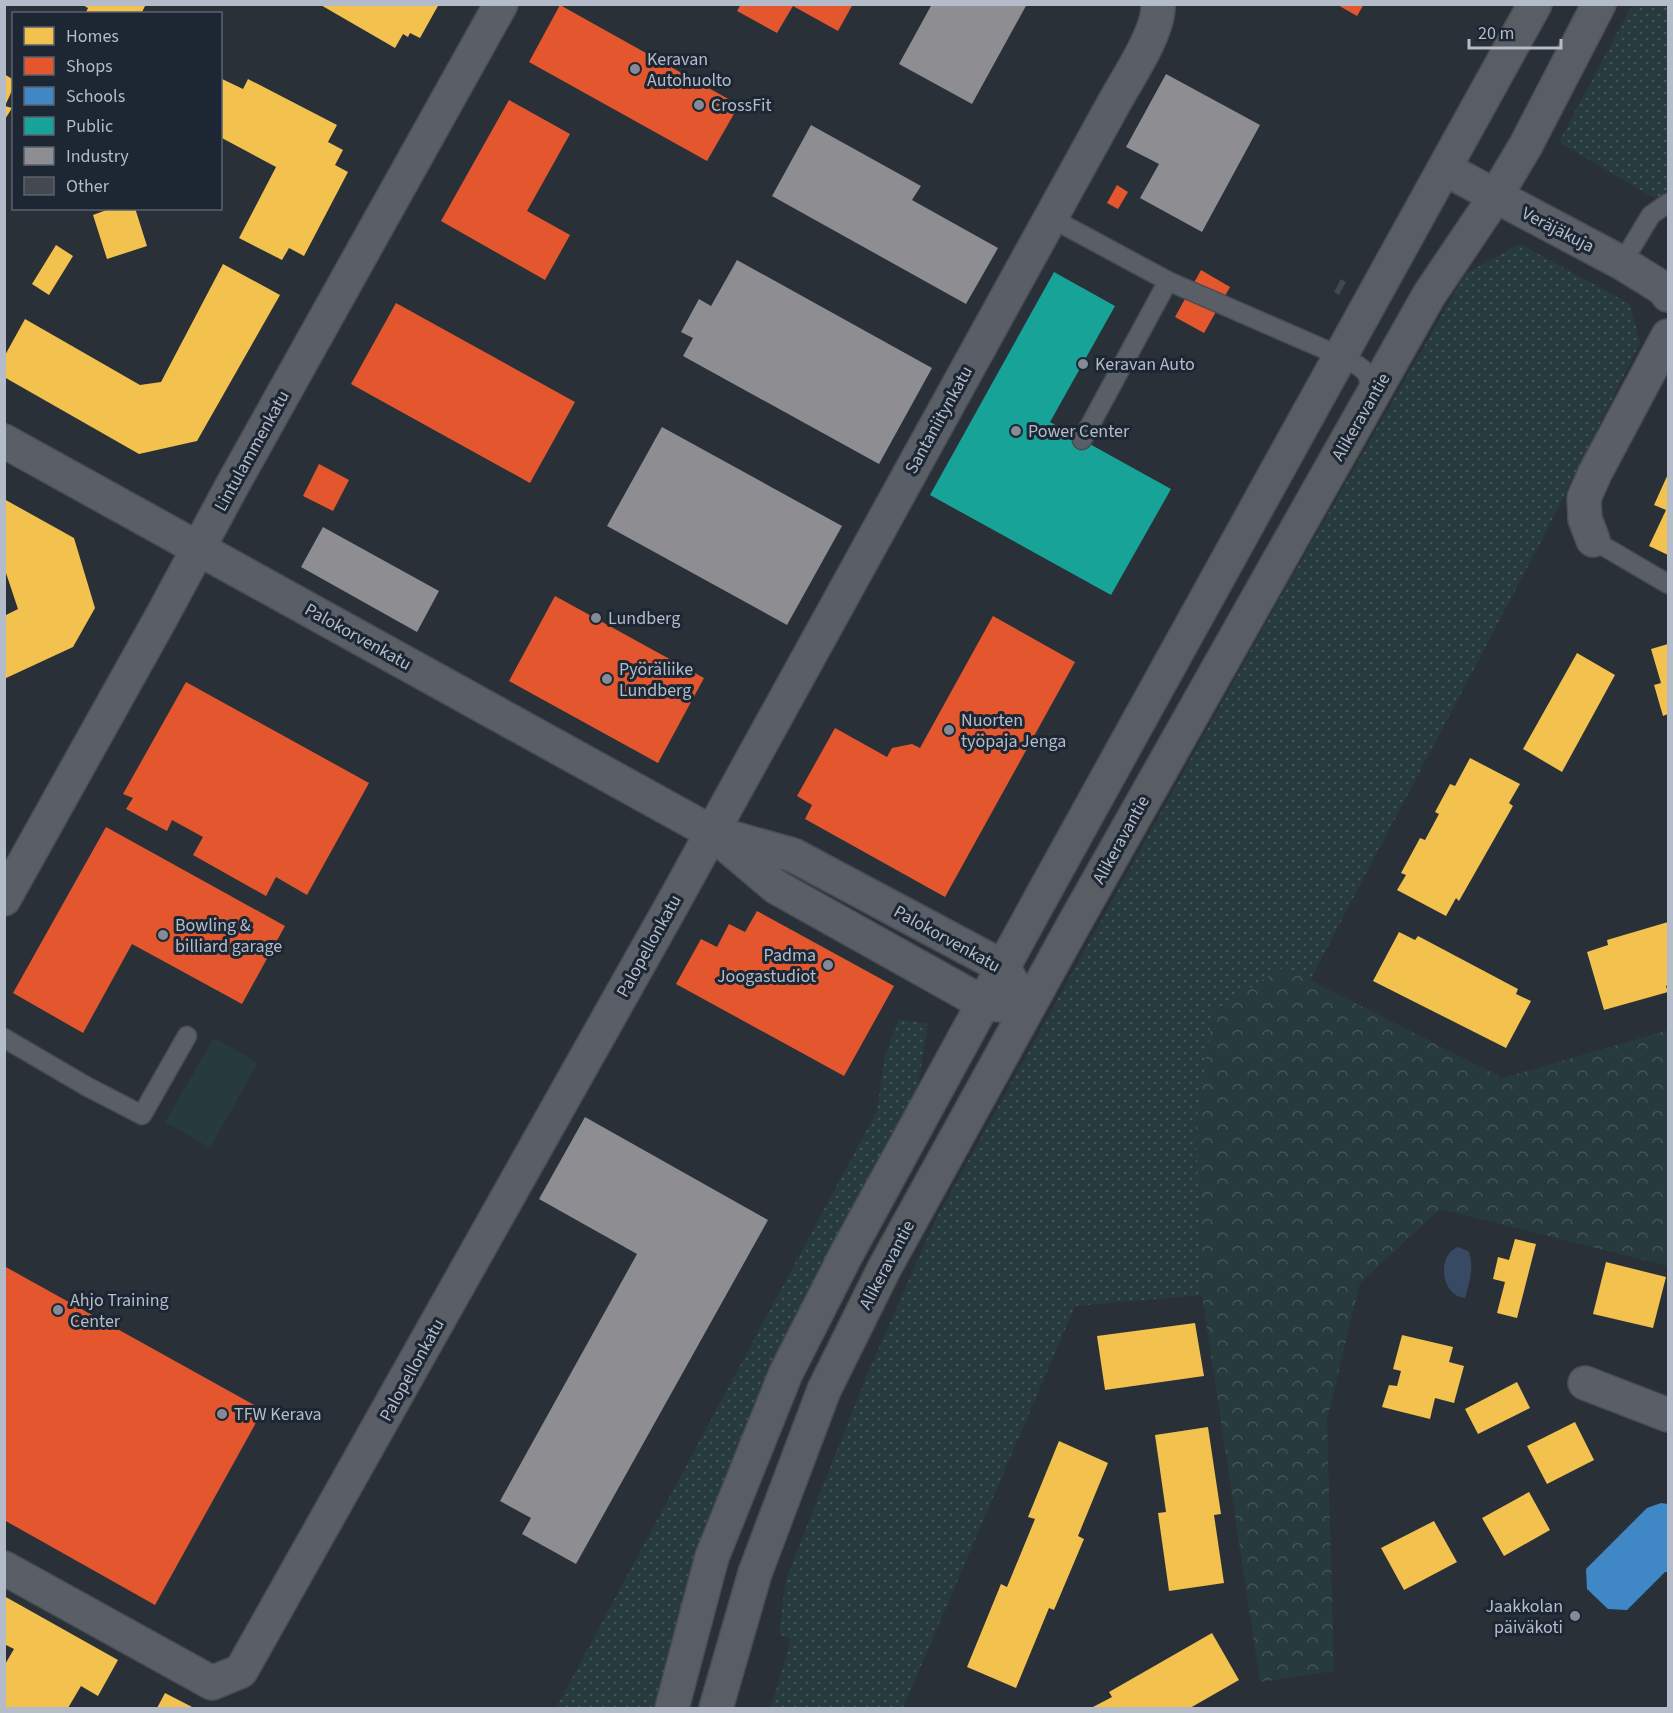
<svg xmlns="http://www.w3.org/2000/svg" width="1673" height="1713" font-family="'Source Sans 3',sans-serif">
<defs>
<pattern id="grass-dots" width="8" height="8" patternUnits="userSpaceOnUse" patternTransform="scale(1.5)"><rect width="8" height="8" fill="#273a3e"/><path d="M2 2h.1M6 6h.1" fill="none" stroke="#445559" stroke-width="1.8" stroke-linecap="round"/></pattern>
<pattern id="forest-crowns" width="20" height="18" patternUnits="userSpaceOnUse" patternTransform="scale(1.5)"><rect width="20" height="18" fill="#273a3e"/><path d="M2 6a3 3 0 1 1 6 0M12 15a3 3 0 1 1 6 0" fill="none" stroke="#445559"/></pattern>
</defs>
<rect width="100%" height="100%" fill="#2a3038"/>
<!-- grass -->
<path fill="url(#grass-dots)" d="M 1632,5 L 1668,5 L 1668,206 L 1559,142 Z
M 1520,244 L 1630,304 L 1640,343 L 1547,530 L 1310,980 L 1284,967 L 1196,1125 L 1202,1295 L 1075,1306 L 903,1708 L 771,1708 L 791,1639 L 779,1634 L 786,1579 L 867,1375 L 935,1221 L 1276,605 L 1466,273 Z
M 899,1019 L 928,1024 L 917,1090 L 701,1548 L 655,1708 L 556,1708 L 877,1111 L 885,1056 Z"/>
<!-- forest -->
<path fill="url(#forest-crowns)" d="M 1284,967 L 1503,1078 L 1668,1030 L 1668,1266 L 1440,1209 L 1360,1283 L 1327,1419 L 1334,1671 L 1260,1682 L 1202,1295 L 1196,1125 L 1213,1011 Z"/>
<!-- park -->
<path fill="#273a3e" d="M 214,1038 L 258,1063 L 210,1148 L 165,1122 Z"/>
<!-- water -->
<path fill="#384963" d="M 1458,1247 L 1468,1251 C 1475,1265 1469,1284 1465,1298 C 1460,1297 1456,1296 1452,1292 C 1440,1279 1441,1253 1458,1247 Z"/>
<!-- homes -->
<path fill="#f2c14e" d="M 81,4 L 146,4 L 141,14 L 85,14 L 88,8 Z
M 319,4 L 439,4 L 420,38 L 410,33 L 408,37 L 403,34 L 395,48 Z
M 4,74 L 14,80 L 14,86 L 5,106 L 12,108 L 4,121 Z
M 220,78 L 243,89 L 248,79 L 337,125 L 328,142 L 343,150 L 335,165 L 348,172 L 304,256 L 289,248 L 282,260 L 239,238 L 276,167 L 220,137 Z
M 112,208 L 135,208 L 147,246 L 107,259 L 93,215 Z
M 56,245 L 73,256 L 49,295 L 32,284 Z
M 223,264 L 280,295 L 197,441 L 139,454 L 4,377 L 4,357 L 25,319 L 140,385 L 161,382 Z
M 1668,474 L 1668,555 L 1649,546 L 1666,510 L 1654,505 Z
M 4,499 L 74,538 L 95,608 L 73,647 L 4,679 L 4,616 L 18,609 L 4,567 Z
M 1668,644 L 1668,714 L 1663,716 L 1654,685 L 1661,683 L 1651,649 Z
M 1577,653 L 1615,675 L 1562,772 L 1523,749 Z
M 1470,758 L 1520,784 L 1509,803 L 1513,806 L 1459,901 L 1456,898 L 1446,916 L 1397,890 L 1406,875 L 1401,873 L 1420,838 L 1425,840 L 1439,814 L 1435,812 L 1450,784 L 1455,786 Z
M 1668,922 L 1668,985 L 1666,986 L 1668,992 L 1604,1010 L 1587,952 L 1608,945 L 1607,940 Z
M 1399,932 L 1415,940 L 1418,936 L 1518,989 L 1516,994 L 1531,1001 L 1506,1048 L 1373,981 Z
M 1515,1239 L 1536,1244 L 1517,1318 L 1497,1313 L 1505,1282 L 1493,1279 L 1498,1257 L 1509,1260 Z
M 1606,1262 L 1666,1277 L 1653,1328 L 1593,1314 Z
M 1195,1323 L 1204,1376 L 1105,1390 L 1097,1336 Z
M 1402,1335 L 1453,1347 L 1449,1362 L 1464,1366 L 1454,1403 L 1435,1398 L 1430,1419 L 1382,1407 L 1389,1385 L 1397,1386 L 1401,1371 L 1393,1369 Z
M 1517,1382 L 1530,1408 L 1478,1434 L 1465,1409 Z
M 1575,1422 L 1594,1460 L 1547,1484 L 1527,1446 Z
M 1208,1427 L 1221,1514 L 1214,1515 L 1224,1583 L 1169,1591 L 1158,1513 L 1166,1512 L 1155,1435 Z
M 1059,1441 L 1108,1463 L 1078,1536 L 1084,1539 L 1054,1610 L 1049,1608 L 1016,1688 L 967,1667 L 1001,1584 L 1007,1587 L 1035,1519 L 1028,1517 Z
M 1529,1492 L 1550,1530 L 1504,1556 L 1482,1518 Z
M 1434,1521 L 1457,1562 L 1404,1590 L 1381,1548 Z
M 4,1596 L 118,1660 L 98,1696 L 81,1686 L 68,1708 L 4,1708 L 4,1666 L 14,1649 L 4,1644 Z
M 1212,1633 L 1239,1680 L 1190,1708 L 1091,1708 L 1112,1697 L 1109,1692 Z
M 165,1693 L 194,1708 L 157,1708 Z"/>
<!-- shops -->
<path fill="#e4572e" d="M 741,4 L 853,4 L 838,31 L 793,6 L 777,33 L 737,11 Z
M 1336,4 L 1364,4 L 1357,16 Z
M 560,5 L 739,105 L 707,161 L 529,62 Z
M 509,100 L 570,134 L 527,211 L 570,235 L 545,280 L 441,221 Z
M 1117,185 L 1128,192 L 1118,209 L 1107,203 Z
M 1201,270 L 1230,287 L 1204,333 L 1175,317 Z
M 396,303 L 575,402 L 530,483 L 351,384 Z
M 319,464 L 349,480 L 333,511 L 303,496 Z
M 555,596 L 704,678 L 658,763 L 509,681 Z
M 993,616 L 1075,662 L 945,897 L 805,819 L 812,805 L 797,796 L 835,728 L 887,757 L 892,748 L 912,744 L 920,748 Z
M 186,682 L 369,783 L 307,895 L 276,877 L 266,896 L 193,855 L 203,837 L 172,820 L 167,831 L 126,809 L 133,798 L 123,794 Z
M 106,827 L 285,926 L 242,1004 L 132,944 L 83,1033 L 13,993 Z
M 757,911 L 894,986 L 844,1076 L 676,984 L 701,939 L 717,947 L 729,924 L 745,932 Z
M 4,1266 L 263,1410 L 155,1605 L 4,1520 Z"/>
<!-- schools -->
<path fill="#3f88c5" d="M 1661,1503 L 1668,1504 L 1668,1572 L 1665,1572 L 1627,1610 L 1608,1609 L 1587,1589 L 1586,1569 L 1647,1508 Z"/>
<!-- public -->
<path fill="#17a398" d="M 1054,272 L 1115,306 L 1050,422 L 1171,489 L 1111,595 L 930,495 Z"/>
<!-- industry -->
<path fill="#8d8d92" d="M 932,4 L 1027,4 L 972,104 L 899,64 Z
M 1166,74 L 1260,125 L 1202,232 L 1140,198 L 1159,164 L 1126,147 Z
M 811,125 L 921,186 L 912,200 L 998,248 L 966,304 L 772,196 Z
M 737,260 L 932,368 L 879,464 L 683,356 L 693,338 L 681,332 L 699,299 L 711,306 Z
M 662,427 L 842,526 L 787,625 L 607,526 Z
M 323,527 L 439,591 L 417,632 L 301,567 Z
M 585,1117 L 768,1220 L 576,1564 L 522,1534 L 531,1518 L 500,1501 L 637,1254 L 539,1199 Z"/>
<!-- building -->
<path fill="#444950" d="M 1341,279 L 1346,282 L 1339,295 L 1334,292 Z"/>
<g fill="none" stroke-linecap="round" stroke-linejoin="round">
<!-- service casing -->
<g stroke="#484c53" stroke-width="21">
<path id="service" d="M 1051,218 L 1168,281 L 1340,356 C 1362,368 1371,368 1370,396
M 1622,263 L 1651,215 L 1668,203
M 1082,440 L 1168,281
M 1593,540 L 1668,584
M 4,1038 L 86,1086 L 142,1115 L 187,1036"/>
</g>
<!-- minor casing -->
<g stroke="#484c53" stroke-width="36">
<path id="minor" d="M 1445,169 L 1622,263 L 1664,289 L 1668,295
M 4,441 L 711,832 L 776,887 L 983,1003 L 1027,1008
M 1593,540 L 1585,519 L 1584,498 L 1595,473 L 1668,336
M 722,835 L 793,855 L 1003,967 L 1018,993
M 4,899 L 162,616 L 233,484 L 501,4
M 1585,1383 L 1668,1415
M 4,1568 L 212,1683 L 241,1671 L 672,905 L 1114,103 C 1127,79 1160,31 1158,4"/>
</g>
<!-- secondary casing -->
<g stroke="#484c53" stroke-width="36">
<path id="secondary" d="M 672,1708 L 712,1557 L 786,1373 L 847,1253 L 1037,905 L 1535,4
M 716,1708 L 755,1573 L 824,1390 L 884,1269 L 1074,924 L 1429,295 L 1495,197 L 1526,145 L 1599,4"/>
</g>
<!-- service -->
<use href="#service" stroke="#5a5e66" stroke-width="18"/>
<!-- minor -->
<use href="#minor" stroke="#5a5e66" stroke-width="33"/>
<!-- secondary -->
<use href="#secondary" stroke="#595d64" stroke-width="33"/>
</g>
<!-- markers -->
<g fill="#848b96" stroke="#1d2633" stroke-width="2">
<circle cx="635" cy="69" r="6"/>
<circle cx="699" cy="105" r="6"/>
<circle cx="1083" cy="364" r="6"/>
<circle cx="1016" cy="431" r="6"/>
<circle cx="596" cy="618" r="6"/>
<circle cx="607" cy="679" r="6"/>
<circle cx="949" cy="730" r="6"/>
<circle cx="163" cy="935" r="6"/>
<circle cx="828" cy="965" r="6"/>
<circle cx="58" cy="1310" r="6"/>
<circle cx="222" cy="1414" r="6"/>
<circle cx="1575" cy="1616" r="6"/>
</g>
<g text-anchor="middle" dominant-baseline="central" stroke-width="6" stroke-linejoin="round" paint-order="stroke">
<!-- poi labels -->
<g font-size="18" fill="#b4bcc9" stroke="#1d2633" text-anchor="start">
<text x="647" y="59">Keravan<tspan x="647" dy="21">Autohuolto</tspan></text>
<text x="711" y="105">CrossFit</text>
<text x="1095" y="364">Keravan Auto</text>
<text x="1028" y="431">Power Center</text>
<text x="608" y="618">Lundberg</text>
<text x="619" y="669">Pyöräliike<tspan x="619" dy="21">Lundberg</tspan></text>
<text x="961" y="720">Nuorten<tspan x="961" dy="21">työpaja Jenga</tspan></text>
<text x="175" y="925">Bowling &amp;<tspan x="175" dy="21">billiard garage</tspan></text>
<text x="816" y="955" text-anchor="end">Padma<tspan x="816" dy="21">Joogastudiot</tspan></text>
<text x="70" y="1300">Ahjo Training<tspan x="70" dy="21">Center</tspan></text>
<text x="234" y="1414">TFW Kerava</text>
<text x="1563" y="1606" text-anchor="end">Jaakkolan<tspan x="1563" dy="21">päiväkoti</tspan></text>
</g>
<!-- street labels -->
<g font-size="18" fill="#b4bcc9" stroke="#1d2633">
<text transform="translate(1558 230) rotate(27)">Veräjäkuja</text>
<text transform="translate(1361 417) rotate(-60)">Alikeravantie</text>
<text transform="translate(939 420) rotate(-61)">Santaniitynkatu</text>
<text transform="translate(252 451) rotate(-61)">Lintulammenkatu</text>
<text transform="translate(358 637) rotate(29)">Palokorvenkatu</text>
<text transform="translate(1121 840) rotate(-61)">Alikeravantie</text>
<text transform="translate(947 939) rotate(29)">Palokorvenkatu</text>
<text transform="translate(649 946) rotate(-61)">Palopellonkatu</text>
<text transform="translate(887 1265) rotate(-62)">Alikeravantie</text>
<text transform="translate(412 1370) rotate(-61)">Palopellonkatu</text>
</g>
</g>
<!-- border -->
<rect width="1673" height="1713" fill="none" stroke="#b4bcc9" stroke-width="12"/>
<!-- legend -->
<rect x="12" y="12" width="210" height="198" fill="#1d2633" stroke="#59626f" stroke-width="1.5"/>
<rect x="24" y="27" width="30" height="18" fill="#f2c14e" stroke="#59626f" stroke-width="1.5"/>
<text x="66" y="42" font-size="18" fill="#b4bcc9">Homes</text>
<rect x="24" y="57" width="30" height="18" fill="#e4572e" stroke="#59626f" stroke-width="1.5"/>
<text x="66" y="72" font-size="18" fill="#b4bcc9">Shops</text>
<rect x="24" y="87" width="30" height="18" fill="#3f88c5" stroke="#59626f" stroke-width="1.5"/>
<text x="66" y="102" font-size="18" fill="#b4bcc9">Schools</text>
<rect x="24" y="117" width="30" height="18" fill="#17a398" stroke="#59626f" stroke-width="1.5"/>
<text x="66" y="132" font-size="18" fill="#b4bcc9">Public</text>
<rect x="24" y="147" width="30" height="18" fill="#8d8d92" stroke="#59626f" stroke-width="1.5"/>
<text x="66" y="162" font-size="18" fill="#b4bcc9">Industry</text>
<rect x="24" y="177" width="30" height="18" fill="#444950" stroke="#59626f" stroke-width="1.5"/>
<text x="66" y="192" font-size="18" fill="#b4bcc9">Other</text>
<!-- scale -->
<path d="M1469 39v9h92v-9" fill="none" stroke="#b4bcc9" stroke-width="3"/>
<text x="1478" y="39" font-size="18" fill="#b4bcc9" stroke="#1d2633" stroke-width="4.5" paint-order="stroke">20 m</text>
</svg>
